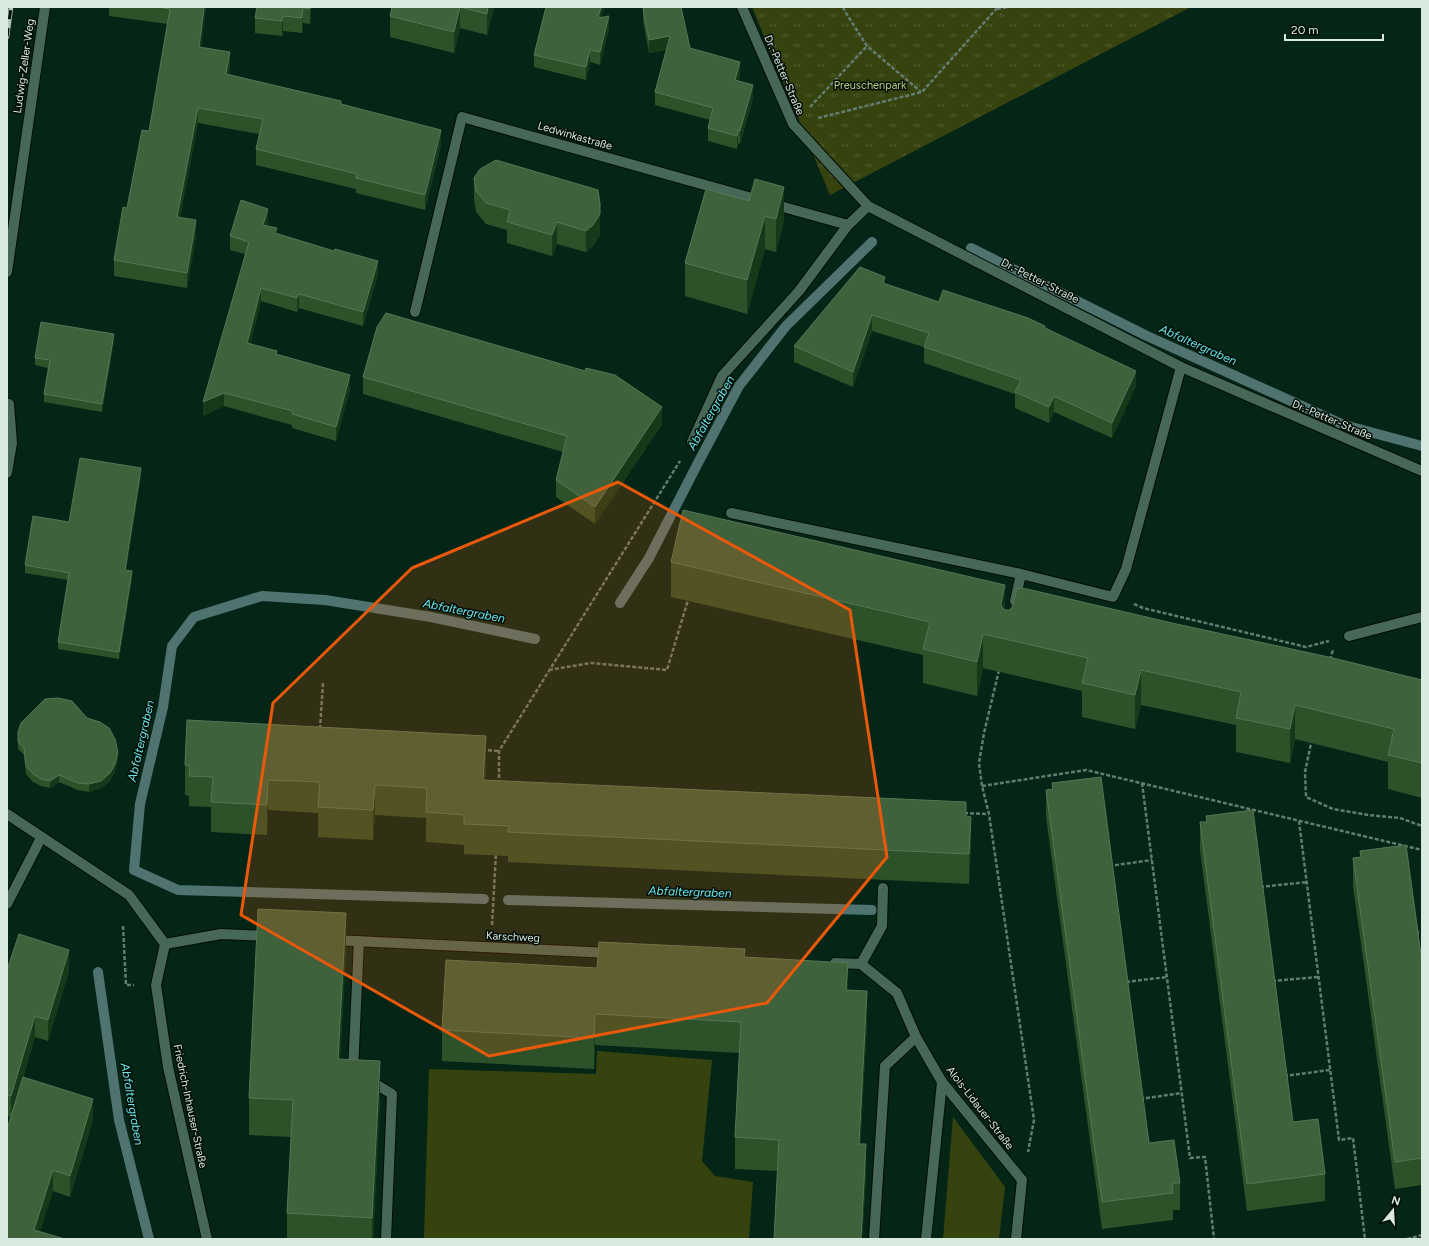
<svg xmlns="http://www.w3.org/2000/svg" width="1429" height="1246" font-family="Figtree,sans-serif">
<defs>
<pattern id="park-tufts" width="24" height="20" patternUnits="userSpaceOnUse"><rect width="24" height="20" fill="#36430f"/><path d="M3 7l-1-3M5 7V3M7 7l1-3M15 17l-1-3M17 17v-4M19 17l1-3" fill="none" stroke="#525e32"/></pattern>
</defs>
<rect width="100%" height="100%" fill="#052617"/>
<!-- green -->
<path fill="#36430f" d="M 597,1051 L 712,1060 L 702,1161 L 715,1176 L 753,1182 L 749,1239 L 424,1239 L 429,1069 L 596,1074 Z
M 953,1117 L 1005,1187 L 999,1239 L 943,1239 Z"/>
<!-- park -->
<path fill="url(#park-tufts)" d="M 752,7 L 1191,7 L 830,195 Z"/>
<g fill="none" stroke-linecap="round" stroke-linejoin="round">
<!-- stream -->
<path stroke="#4f7370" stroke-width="10" d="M 971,248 L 1147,336 L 1344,425 L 1422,446
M 620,603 L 649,558 L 699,461 L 739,386 L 786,326 L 872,242
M 484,899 L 178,890 L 134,870 L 140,804 L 163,707 L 172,646 L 194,617 L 262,596 L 325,600 L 431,617 L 535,639
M 508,900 L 872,910
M 98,972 L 119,1120 L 149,1239"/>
<!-- service casing -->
<g stroke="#000d04" stroke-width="12">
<path id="service" d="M 731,513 L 1021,574
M 1015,601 L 1021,574 L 1113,597 L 1126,569 L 1181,367
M 1349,636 L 1422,617
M 7,904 L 41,838
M 861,964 L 882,926 L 883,888
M 356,1071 L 353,1070 L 359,941
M 369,1080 L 392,1094 L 386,1239
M 874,1239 L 885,1066 L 916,1037
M 926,1239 L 942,1082"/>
</g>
<!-- minor casing -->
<g stroke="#000d04" stroke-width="12">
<path id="minor" d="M 742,7 L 793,124 L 868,206 L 1181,367 L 1422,471
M 7,272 L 45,7
M 415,312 L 462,117 L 848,225 L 868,206
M 692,442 L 722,376 L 799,291 L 848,225
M 7,473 L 12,443 L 9,404
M 7,814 L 129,895 L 165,944 L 156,985 L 168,1067 L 207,1239
M 333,940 L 611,953
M 165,944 L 221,934 L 270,936
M 835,963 L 861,964 L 897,993 L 916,1037 L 942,1082 L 1022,1180 L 1016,1239"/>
</g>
<!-- path -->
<path stroke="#627c6f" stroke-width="2.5" stroke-dasharray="4 2" stroke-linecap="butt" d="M 843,7 L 846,13 L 867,46 L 921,92
M 997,9 L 1008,7
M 810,107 L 867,46
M 818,118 L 922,92 L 998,7
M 1134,604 L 1143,608 L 1306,647 L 1329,641
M 1330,660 L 1333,650
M 549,670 L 591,663 L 667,670 L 688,600
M 999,670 L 984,733 L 979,763 L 982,786 L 989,814 L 1034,1120 L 1028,1152
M 320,729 L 323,683
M 1312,739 L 1305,772 L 1306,797 L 1333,809 L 1368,815 L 1400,818 L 1422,826
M 482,750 L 499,751
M 1142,783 L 1190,1158 L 1205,1157 L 1214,1239
M 499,784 L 499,751 L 680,461
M 982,786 L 1086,770 L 1422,850
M 964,813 L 989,814
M 1299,821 L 1339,1140 L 1353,1138 L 1365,1239
M 1109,866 L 1152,860
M 1260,887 L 1307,882
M 492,925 L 496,853
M 123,926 L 126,985 L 134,985
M 1415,933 L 1422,932
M 1272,981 L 1318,977
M 1126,982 L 1167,977
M 1284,1076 L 1330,1070
M 1140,1099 L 1182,1093
M 1407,1239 L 1422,1235"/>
<!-- service -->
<use href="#service" stroke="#476856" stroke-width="10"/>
<!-- minor -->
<use href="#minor" stroke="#476856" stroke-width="10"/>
<!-- rail casing -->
<g stroke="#b4c9bd" stroke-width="4.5">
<path id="rail" d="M 7,37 L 11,7"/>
</g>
<!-- rail -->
<use href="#rail" stroke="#020c06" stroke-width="3" stroke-dasharray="9" stroke-linecap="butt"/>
</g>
<!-- wall -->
<path fill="#2d5129" d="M 109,7 L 206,7 L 201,47 L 230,68 L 229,74 L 341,105 L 441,145 L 425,210 L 356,193 L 356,189 L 256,165 L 256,149 L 259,134 L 198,123 L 180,217 L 196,236 L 187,288 L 114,276 L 114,260 L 127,208 L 149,131 L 168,24 L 109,16 Z
M 311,7 L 310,24 L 303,23 L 302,33 L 283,31 L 282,36 L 255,33 L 255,18 Z
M 392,7 L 494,7 L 487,35 L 460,28 L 454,53 L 390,37 L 390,16 Z
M 546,7 L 604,7 L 601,18 L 609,28 L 600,65 L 590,62 L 586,80 L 534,67 L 534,55 Z
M 643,8 L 690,48 L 740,75 L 738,80 L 753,98 L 740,144 L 738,143 L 737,149 L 708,141 L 708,128 L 710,120 L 655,105 L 655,92 L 666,50 L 649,53 L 643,21 Z
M 474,178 L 600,225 L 600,235 L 593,246 L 586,252 L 557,244 L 552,256 L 507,243 L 507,230 L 486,224 L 476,212 L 474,199 Z
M 706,189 L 784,220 L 776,252 L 765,249 L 747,314 L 685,296 L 685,263 Z
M 268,222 L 267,226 L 277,234 L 378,274 L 363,326 L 299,308 L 297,312 L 261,301 L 250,344 L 277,354 L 350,389 L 336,441 L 292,428 L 292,425 L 224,406 L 203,416 L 245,254 L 230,250 L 230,236 Z
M 885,284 L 939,302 L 1045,328 L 1136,386 L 1112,438 L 1054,412 L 1049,423 L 1015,408 L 1015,394 L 924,363 L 924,347 L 872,331 L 853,387 L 794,362 L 794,346 Z
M 114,341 L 102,412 L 44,402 L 44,394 L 48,368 L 35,365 L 35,358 Z
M 363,377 L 662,424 L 595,524 L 556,497 L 556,480 L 563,452 L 363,394 Z
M 141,475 L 126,570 L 132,578 L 119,659 L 58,649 L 58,642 L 68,580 L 25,573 L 25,565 L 69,522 Z
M 671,562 L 1005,609 L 1005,610 L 1172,623 L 1422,680 L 1422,798 L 1388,789 L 1388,762 L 1295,739 L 1290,763 L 1236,752 L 1236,725 L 1141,705 L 1135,729 L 1082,717 L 1082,691 L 983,668 L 977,696 L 923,683 L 923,655 L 671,597 Z
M 18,732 L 118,759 L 115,771 L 110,781 L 101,788 L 89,792 L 78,790 L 59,782 L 50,788 L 41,786 L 33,782 L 26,774 L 24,755 L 18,749 Z
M 185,765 L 486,766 L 485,780 L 966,816 L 971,847 L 969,884 L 508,862 L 508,856 L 464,854 L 464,845 L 426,842 L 426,818 L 375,815 L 373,840 L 318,837 L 318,813 L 268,810 L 267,835 L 211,832 L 211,807 L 189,806 L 189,796 L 185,795 Z
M 1052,783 L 1149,1143 L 1180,1183 L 1180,1210 L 1173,1210 L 1173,1220 L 1102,1229 L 1046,817 L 1046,790 L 1052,789 Z
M 1206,816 L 1293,1122 L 1325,1174 L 1325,1201 L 1247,1211 L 1200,850 L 1200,822 L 1206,822 Z
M 1360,851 L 1422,962 L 1422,1185 L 1395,1189 L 1353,886 L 1353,858 L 1360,857 Z
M 346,950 L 340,1059 L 380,1098 L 373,1239 L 287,1239 L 287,1213 L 291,1137 L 249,1135 L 249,1098 Z
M 745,957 L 848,990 L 867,1022 L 860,1144 L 866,1176 L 862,1239 L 774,1239 L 778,1171 L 735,1169 L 735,1137 L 739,1053 L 595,1045 L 594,1069 L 442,1061 L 442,1030 L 597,968 Z
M 7,970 L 69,971 L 48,1041 L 35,1037 L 23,1078 L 93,1120 L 70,1197 L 53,1191 L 40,1231 L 7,1239 L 11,1117 L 7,1116 Z"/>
<!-- shaded-wall -->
<path fill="#153919" d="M 204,7 L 206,7 L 199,62 L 199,47 Z
M 310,7 L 311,7 L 310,24 Z
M 460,7 L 460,28 L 454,53 L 454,32 Z
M 488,7 L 494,7 L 487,35 L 487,14 Z
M 601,7 L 604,7 L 598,31 L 598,18 Z
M 303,8 L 303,23 L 302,33 L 302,18 Z
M 283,16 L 283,31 L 282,36 L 282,21 Z
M 609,16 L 609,28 L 600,65 L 600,52 Z
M 670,36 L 670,49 L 649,53 L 649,40 Z
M 590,50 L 590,62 L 586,80 L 586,67 Z
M 230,52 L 230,68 L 226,89 L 226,74 Z
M 740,62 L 740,75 L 735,93 L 735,80 Z
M 753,85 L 753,98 L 740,144 L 740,131 Z
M 198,108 L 198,123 L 177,232 L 177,217 Z
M 441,130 L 441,145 L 425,210 L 425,195 Z
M 738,130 L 738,143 L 737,149 L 737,136 Z
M 784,187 L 784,220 L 776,252 L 776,219 Z
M 600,204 L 600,235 L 593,246 L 586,252 L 586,231 Z
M 268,209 L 268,222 L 263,238 L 263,225 Z
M 765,216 L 765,249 L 747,314 L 747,280 Z
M 196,220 L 196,236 L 187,288 L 187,273 Z
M 557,222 L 557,244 L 552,256 L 552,235 Z
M 378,261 L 378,274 L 363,326 L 363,312 Z
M 885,277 L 885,292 L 883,283 Z
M 261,288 L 261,301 L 247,357 L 247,343 Z
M 299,294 L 299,308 L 297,312 L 297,298 Z
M 872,315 L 872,331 L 853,387 L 853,372 Z
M 114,334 L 114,341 L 102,412 L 102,404 Z
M 1136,371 L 1136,386 L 1112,438 L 1112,423 Z
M 350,375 L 350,389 L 336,441 L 336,427 Z
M 224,393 L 224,406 L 203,416 L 203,402 Z
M 1054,396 L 1054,412 L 1049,423 L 1049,407 Z
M 662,407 L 662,424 L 595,524 L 595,507 Z
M 141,468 L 141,475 L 125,577 L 125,570 Z
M 132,571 L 132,578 L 119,659 L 119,652 Z
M 1005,585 L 1005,619 L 1001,637 L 1001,603 Z
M 983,634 L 983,668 L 977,696 L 977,662 Z
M 1141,670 L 1141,705 L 1135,729 L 1135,695 Z
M 1295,705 L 1295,739 L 1290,763 L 1290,729 Z
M 486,736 L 486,766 L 483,810 L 483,780 Z
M 118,752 L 118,759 L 115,771 L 110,781 L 101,788 L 89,792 L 89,784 Z
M 59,775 L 59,782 L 50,788 L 50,781 Z
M 268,780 L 268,810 L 267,835 L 267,805 Z
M 375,785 L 375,815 L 373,840 L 373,810 Z
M 971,817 L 971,847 L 969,884 L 969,854 Z
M 346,913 L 346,950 L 338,1096 L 338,1059 Z
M 69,950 L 69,971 L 48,1041 L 48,1020 Z
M 848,963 L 848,994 L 846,990 Z
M 867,991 L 867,1022 L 859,1175 L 859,1144 Z
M 595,1014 L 595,1045 L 594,1069 L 594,1038 Z
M 35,1016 L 35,1037 L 11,1117 L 11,1096 Z
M 380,1061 L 380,1098 L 373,1239 L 372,1239 L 372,1218 Z
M 93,1099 L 93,1120 L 70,1197 L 70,1176 Z
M 866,1144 L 866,1176 L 862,1239 L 861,1239 Z
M 53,1170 L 53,1191 L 38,1239 L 34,1230 Z"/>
<!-- building -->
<path fill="#3f613c" stroke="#577656" d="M 158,7 L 204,7 L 199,47 L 230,52 L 226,74 L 341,101 L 341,104 L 441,130 L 425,195 L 356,178 L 357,174 L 256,149 L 263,119 L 198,108 L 177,217 L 196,220 L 187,273 L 114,260 L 123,207 L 127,208 L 142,130 L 149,131 L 170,9 Z
M 257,7 L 310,7 L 310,9 L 303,8 L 302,18 L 283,16 L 282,21 L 255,18 Z
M 392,7 L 488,7 L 487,14 L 460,7 L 454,32 L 390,16 Z
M 546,7 L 601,7 L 598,18 L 609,16 L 600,52 L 590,50 L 586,67 L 534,55 Z
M 648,7 L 681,7 L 690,48 L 740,62 L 735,80 L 753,85 L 740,131 L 738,130 L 737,136 L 708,128 L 713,108 L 655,92 L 670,36 L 649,40 L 643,8 Z
M 496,160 L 598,190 L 600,204 L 600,214 L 593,225 L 586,231 L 557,222 L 552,235 L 507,222 L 510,210 L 486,203 L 476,191 L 474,178 L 480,169 Z
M 755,179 L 784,187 L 776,219 L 765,216 L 747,280 L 685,263 L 706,189 L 749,201 Z
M 241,200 L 268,209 L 263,225 L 277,228 L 275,233 L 334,251 L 335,249 L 378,261 L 363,312 L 299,294 L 297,298 L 261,288 L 247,343 L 277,351 L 276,354 L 350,375 L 336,427 L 292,414 L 293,411 L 224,393 L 203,402 L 249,242 L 230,236 Z
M 860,267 L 885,277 L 883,283 L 939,302 L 943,290 L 1028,318 L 1045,326 L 1045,328 L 1136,371 L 1112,423 L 1054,396 L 1049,407 L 1015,392 L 1021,380 L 924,347 L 929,333 L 872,315 L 853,372 L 794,346 Z
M 386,313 L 585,371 L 586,368 L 615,375 L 662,407 L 595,507 L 556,480 L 567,436 L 363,377 L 377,327 Z
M 41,322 L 114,334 L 102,404 L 44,394 L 50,360 L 35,358 Z
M 80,458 L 141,468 L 125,570 L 132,571 L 119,652 L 58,642 L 69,573 L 25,565 L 33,516 L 69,522 Z
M 683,510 L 1005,585 L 1001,603 L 1001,606 L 1005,610 L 1009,610 L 1012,608 L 1017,588 L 1027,589 L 1172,623 L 1333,658 L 1422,680 L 1422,763 L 1388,755 L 1394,729 L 1295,705 L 1290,729 L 1236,718 L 1241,692 L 1141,670 L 1135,695 L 1082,683 L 1088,658 L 983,634 L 977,662 L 923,649 L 930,622 L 671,562 Z
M 58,698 L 72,701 L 87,718 L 100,722 L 109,728 L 115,739 L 118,752 L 115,764 L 110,773 L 101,781 L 89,784 L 78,783 L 59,775 L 50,781 L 41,779 L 33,774 L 26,766 L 24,748 L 18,742 L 18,732 L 21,723 L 45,699 Z
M 187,720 L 486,736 L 483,780 L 966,802 L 966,816 L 971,817 L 969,854 L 508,832 L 509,826 L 464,824 L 464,815 L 426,812 L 427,788 L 375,785 L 373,810 L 318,807 L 320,782 L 268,780 L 267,805 L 211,802 L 213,777 L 189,776 L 190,766 L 185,765 Z
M 1101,777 L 1149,1143 L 1174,1140 L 1180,1183 L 1172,1183 L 1173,1193 L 1102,1202 L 1046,790 L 1053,789 L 1052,783 Z
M 1253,810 L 1293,1122 L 1318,1119 L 1325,1174 L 1247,1184 L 1200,822 L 1207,822 L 1206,816 Z
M 1406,845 L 1422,962 L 1422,1158 L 1395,1162 L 1353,858 L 1361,857 L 1360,851 Z
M 258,909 L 346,913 L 338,1059 L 380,1061 L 372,1218 L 287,1213 L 293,1100 L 249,1098 Z
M 19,934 L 69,950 L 48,1020 L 35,1016 L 11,1096 L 7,1095 L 7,970 Z
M 599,942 L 745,949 L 744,957 L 848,963 L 846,990 L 867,991 L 859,1144 L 866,1144 L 861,1239 L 774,1239 L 779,1140 L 735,1137 L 741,1022 L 595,1014 L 594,1038 L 442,1030 L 446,960 L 597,968 Z
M 23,1077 L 93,1099 L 70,1176 L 53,1170 L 34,1230 L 65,1239 L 7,1239 L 7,1129 Z"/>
<!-- marked area -->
<path fill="#e8590c" fill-opacity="0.2" stroke="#e8590c" stroke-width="3" stroke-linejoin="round" d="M 618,482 L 850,610 L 887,857 L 767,1003 L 489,1056 L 241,915 L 273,703 L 412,568 Z"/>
<g text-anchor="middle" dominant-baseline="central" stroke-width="3" stroke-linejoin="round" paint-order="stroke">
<!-- street labels -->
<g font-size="11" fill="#d8eadf" stroke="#020c06">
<text transform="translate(24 66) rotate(-82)">Ludwig-Zeller-Weg</text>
<text transform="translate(784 75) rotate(67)">Dr.-Petter-Straße</text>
<text transform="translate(575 136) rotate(16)">Ledwinkastraße</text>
<text transform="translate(1040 281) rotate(27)">Dr.-Petter-Straße</text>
<text transform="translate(1332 420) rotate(23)">Dr.-Petter-Straße</text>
<text transform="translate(513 937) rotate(3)">Karschweg</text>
<text transform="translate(190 1106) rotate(78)">Friedrich-Inhauser-Straße</text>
<text transform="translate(980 1108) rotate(52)">Alois-Lidauer-Straße</text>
</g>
<!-- park labels -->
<g font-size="11" fill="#b6cf7e" stroke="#020c06">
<text x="870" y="85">Preuschenpark</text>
</g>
<!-- water labels -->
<g font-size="12" font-style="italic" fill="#69e4e6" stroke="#020c06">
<text transform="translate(1198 345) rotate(24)">Abfaltergraben</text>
<text transform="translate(711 413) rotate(-61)">Abfaltergraben</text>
<text transform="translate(464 611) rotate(11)">Abfaltergraben</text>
<text transform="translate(141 741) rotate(-77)">Abfaltergraben</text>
<text transform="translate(690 892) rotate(2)">Abfaltergraben</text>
<text transform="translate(132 1104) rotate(80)">Abfaltergraben</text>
</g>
</g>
<!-- border -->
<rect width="1429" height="1246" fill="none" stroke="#d8eadf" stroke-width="16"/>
<!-- north arrow -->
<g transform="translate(1393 1210) rotate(18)" stroke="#020c06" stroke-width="3" paint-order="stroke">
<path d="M0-3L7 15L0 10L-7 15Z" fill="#d8eadf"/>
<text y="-6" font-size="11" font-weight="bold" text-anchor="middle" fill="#d8eadf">N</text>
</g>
<!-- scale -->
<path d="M1285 34v6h98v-6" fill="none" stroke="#d8eadf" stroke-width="2"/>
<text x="1291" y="34" font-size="12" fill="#d8eadf" stroke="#020c06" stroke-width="3" paint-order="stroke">20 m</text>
</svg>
